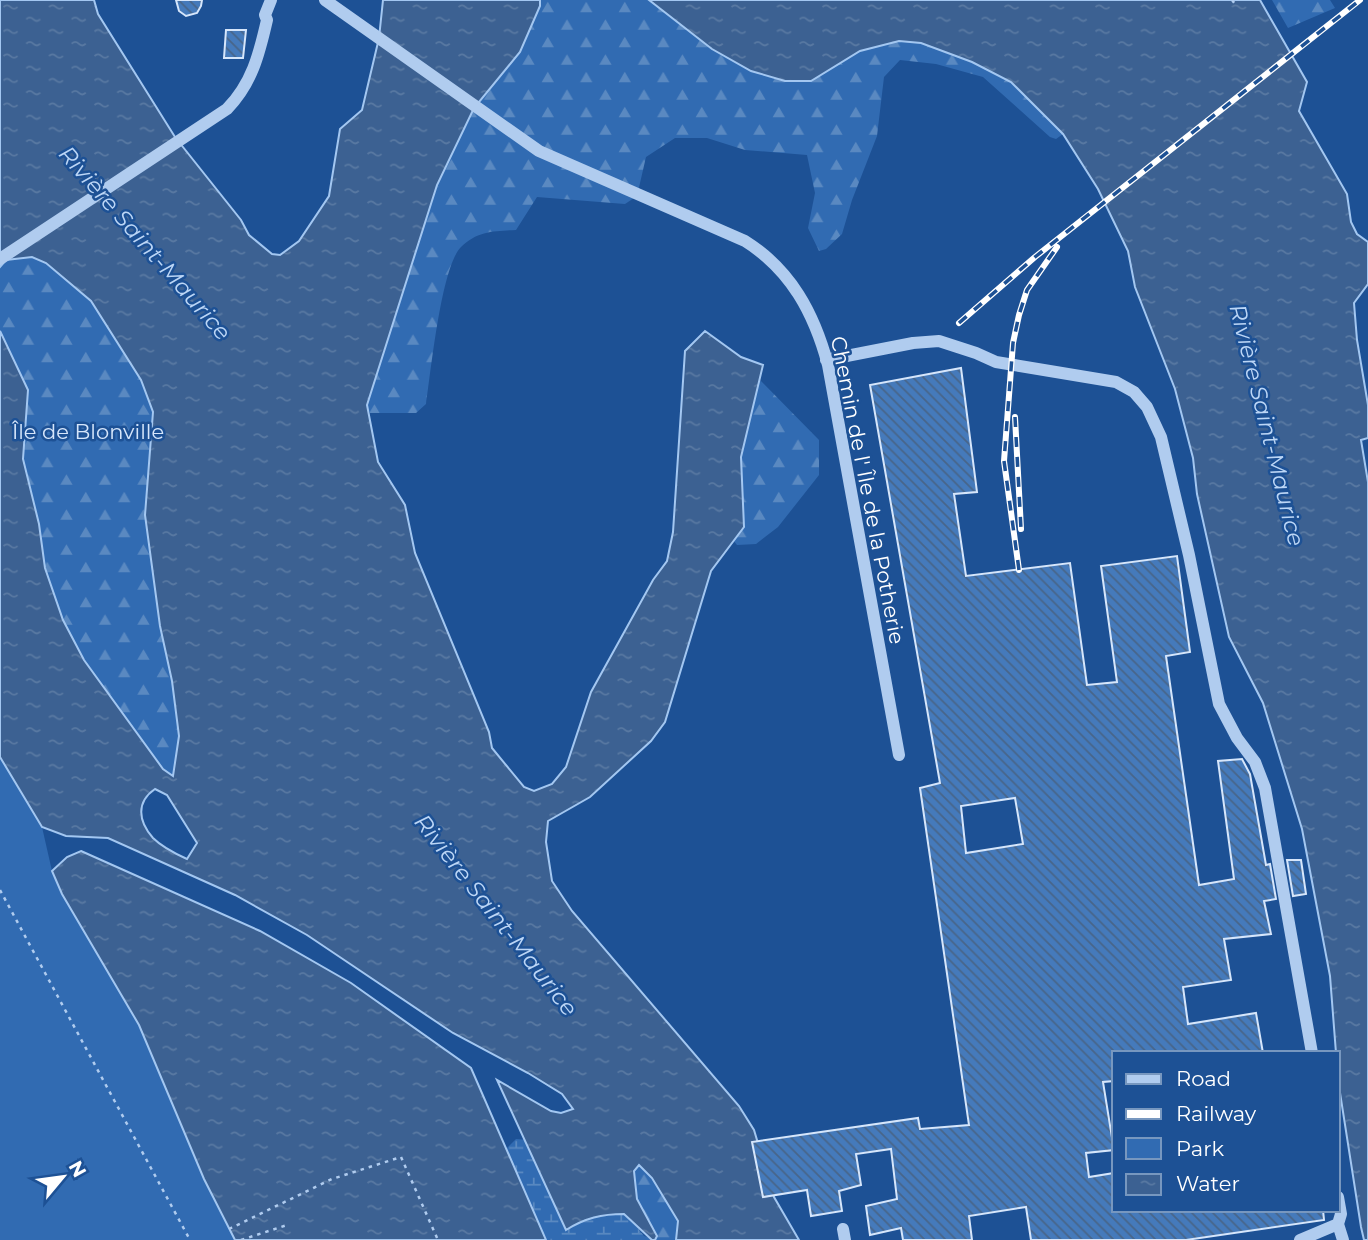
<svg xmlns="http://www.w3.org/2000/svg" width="1368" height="1240" font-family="Montserrat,sans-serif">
<defs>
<pattern id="forest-firs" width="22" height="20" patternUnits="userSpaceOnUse" patternTransform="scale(1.75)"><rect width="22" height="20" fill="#316bb2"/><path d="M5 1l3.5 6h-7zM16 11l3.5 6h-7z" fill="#5a89c1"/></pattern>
<pattern id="wetland-marsh" width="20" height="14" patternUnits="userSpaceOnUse" patternTransform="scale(1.75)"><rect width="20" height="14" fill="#316bb2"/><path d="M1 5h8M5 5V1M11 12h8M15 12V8" fill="none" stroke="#5a89c1"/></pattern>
<pattern id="water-ripples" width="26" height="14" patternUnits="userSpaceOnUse" patternTransform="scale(1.75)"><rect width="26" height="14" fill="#3c6192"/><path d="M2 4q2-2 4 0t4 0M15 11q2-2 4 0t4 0" fill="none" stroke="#5979a2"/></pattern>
<pattern id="building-back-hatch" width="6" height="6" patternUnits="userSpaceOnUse" patternTransform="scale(1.75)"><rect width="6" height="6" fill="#457abb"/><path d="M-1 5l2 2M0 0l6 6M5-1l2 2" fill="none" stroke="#486589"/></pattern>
</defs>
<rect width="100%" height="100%" fill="#1d5195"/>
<!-- green -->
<path fill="#316bb2" d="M 0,757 L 42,827 L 52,871 L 62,894 L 139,1025 L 204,1179 L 235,1240 L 0,1240 Z"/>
<!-- forest -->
<path fill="url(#forest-firs)" d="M 540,0 L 649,0 L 712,49 L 811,81 L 859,51 L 899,41 L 920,43 L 972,62 L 1011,82 L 1063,134 L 1056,139 L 1050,137 L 983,77 L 936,64 L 900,60 L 884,77 L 877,136 L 852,200 L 842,234 L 826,249 L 819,251 L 808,228 L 815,193 L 807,155 L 745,150 L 707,138 L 675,138 L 646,157 L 637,196 L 625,204 L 537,197 L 516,230 C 495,231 477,231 461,247 C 441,267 431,372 426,404 L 416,413 L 370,413 L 367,406 L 437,185 L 474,108 L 539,6 Z
M 1272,0 L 1330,0 L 1335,8 L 1288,28 Z
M 32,257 L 46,263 L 91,301 L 141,380 L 153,412 L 145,515 L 160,626 L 172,681 L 179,736 L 174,777 L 163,769 L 84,660 L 63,620 L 45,568 L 23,459 L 27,390 L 0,331 L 0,267 L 6,260 Z
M 759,379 L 819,440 L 819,475 L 778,527 L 756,544 L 737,545 L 733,540 L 744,527 L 741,457 Z
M 639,1165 L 652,1178 L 678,1221 L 676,1240 L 655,1240 L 657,1236 L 637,1199 L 634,1171 Z"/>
<!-- wetland -->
<path fill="url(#wetland-marsh)" d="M 516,1139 L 552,1142 L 593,1172 L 644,1236 L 656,1240 L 493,1240 L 487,1168 Z"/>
<!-- water -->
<path fill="url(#water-ripples)" stroke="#a3c7f1" stroke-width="2" fill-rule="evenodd" d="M 0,0 L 94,0 L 98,14 L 175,137 L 241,220 L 249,235 L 272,254 L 280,255 L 299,241 L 329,196 L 340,129 L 362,110 L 379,38 L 383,0 L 540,0 L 540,6 L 520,52 L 474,108 L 437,185 L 367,405 L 378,462 L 405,505 L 415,553 L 489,732 L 492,748 L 524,787 L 534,791 L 552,784 L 566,767 L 591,692 L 653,580 L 667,561 L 673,532 L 685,351 L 705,331 L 741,357 L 763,365 L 741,457 L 744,527 L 711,571 L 665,722 L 651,741 L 590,797 L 548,821 L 546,842 L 552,881 L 572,911 L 739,1106 L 754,1130 L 774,1197 L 799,1240 L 676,1240 L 678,1221 L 652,1178 L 639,1165 L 634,1171 L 637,1199 L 657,1236 L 655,1240 L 652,1240 L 624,1214 C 602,1214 585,1218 566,1230 L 497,1080 L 551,1111 L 561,1113 L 573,1109 L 562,1094 L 528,1073 L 453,1033 L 307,935 L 235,895 L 108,838 L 66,836 L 42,827 L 0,757 L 0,331 L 28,390 L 23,459 L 39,524 L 45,568 L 63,620 L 84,660 L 163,769 L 173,776 L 179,736 L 172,681 L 160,626 L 145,515 L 153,412 L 141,380 L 91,301 L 46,263 L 32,257 L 6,260 L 0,267 ZM 155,789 L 167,795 L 197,843 L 187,859 C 176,854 161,846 153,838 C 138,821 136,802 155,789 Z
M 649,0 L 1260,0 L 1307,82 L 1299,111 L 1347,194 L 1351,222 L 1357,234 L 1368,242 L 1368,284 L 1354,303 L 1357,340 L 1368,405 L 1368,438 L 1361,440 L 1368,482 L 1368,1240 L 1364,1240 L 1361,1227 L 1338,1080 L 1338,1053 L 1336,1053 L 1330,976 L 1302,829 L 1263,703 L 1229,637 L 1197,494 L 1193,458 L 1175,389 L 1135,287 L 1128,251 L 1098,189 L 1063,134 L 1011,82 L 972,62 L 921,43 L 899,41 L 860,51 L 811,81 L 785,81 L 751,71 L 712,49 Z
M 81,851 L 260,931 L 351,983 L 471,1068 L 546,1240 L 235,1240 L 204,1179 L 139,1025 L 62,894 L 52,871 L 67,857 Z"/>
<!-- building -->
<path fill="url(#building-back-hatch)" stroke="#d6e6fb" stroke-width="2" fill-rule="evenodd" d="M 176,0 L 202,0 L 201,6 L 197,13 L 186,16 L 179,11 Z
M 226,30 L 246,30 L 243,58 L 224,58 Z
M 961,368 L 977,492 L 954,494 L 966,576 L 1070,563 L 1087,685 L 1117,682 L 1101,566 L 1177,556 L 1190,652 L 1166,656 L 1199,885 L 1234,879 L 1218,761 L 1242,759 L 1250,774 L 1266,865 L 1270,864 L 1276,899 L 1264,901 L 1271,934 L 1224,939 L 1231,980 L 1183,987 L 1188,1024 L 1256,1013 L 1263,1053 L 1114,1053 L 1114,1081 L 1103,1082 L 1114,1150 L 1086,1153 L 1089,1177 L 1114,1173 L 1114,1210 L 1323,1210 L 1324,1220 L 1186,1240 L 1031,1240 L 1026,1207 L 969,1216 L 972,1240 L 903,1240 L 901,1228 L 870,1235 L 866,1206 L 897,1199 L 891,1149 L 856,1154 L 861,1185 L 839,1191 L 842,1211 L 811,1216 L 807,1190 L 763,1197 L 752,1142 L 918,1118 L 920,1129 L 969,1125 L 920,788 L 940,783 L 870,385 ZM 1015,798 L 1023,844 L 966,853 L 961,806 Z
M 1287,860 L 1301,860 L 1306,894 L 1293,896 Z"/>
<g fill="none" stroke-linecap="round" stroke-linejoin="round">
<!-- path -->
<path stroke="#b0ccef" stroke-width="2.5" stroke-dasharray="3.5 5" stroke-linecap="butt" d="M 1232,0 L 1235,4
M 0,890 L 190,1240
M 229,1229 L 332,1179 L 401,1157 L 438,1240
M 241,1240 L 287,1225"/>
<!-- minor -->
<path stroke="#b0ccef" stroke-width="12" d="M 325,0 L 539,151 L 745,241 C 791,270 814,313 828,365 L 899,755
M 0,259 L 227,109 C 252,83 259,55 267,20 L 265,15 L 271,0
M 826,360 L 913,343 L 939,341 L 976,353 L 996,362 L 1116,382 L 1134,392 L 1147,407 L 1161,437 L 1189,555 L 1219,704 L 1237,738 L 1255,762 L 1265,788 L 1312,1053
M 1338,1224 L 1343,1240
M 843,1229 L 845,1240
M 1300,1240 L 1338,1224 L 1341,1214 L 1338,1197"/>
<!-- rail casing -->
<g stroke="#fff" stroke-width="6">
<path id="rail" d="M 959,323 L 1035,257 L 1360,0
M 1015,417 L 1021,529
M 1019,570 L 1004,461 L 1013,343 L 1019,315 L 1027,290 L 1057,247"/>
</g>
<!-- rail -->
<use href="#rail" stroke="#1d5195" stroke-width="3.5" stroke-dasharray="10" stroke-linecap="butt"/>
</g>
<g text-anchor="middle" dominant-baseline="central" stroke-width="5" stroke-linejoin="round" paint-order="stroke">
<!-- park labels -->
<g font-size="21" fill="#d6e6fb" stroke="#1d5195">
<text x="88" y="431">Île de Blonville</text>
</g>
<!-- street labels -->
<g font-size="21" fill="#fff" stroke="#1d5195">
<text transform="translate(868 490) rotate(79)">Chemin de l' Île de la Potherie</text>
</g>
<!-- water labels -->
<g font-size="23" font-style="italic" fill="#bcd6f6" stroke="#1d5195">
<text transform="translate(145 243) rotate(49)">Rivière Saint-Maurice</text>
<text transform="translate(1267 425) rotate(76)">Rivière Saint-Maurice</text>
<text transform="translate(496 915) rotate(52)">Rivière Saint-Maurice</text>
</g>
</g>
<!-- legend -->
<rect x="1112" y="1051" width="228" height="161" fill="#1d5195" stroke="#7797bf" stroke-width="2"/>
<rect x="1126" y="1074" width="35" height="10" fill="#b0ccef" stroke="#7797bf" stroke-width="2"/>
<text x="1176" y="1086" font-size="21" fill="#ffffff">Road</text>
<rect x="1126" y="1109" width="35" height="10" fill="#ffffff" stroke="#7797bf" stroke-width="2"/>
<text x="1176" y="1121" font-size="21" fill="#ffffff">Railway</text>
<rect x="1126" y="1138" width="35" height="21" fill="#316bb2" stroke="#7797bf" stroke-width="2"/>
<text x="1176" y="1156" font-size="21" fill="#ffffff">Park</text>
<rect x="1126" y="1174" width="35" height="21" fill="url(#water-ripples)" stroke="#7797bf" stroke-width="2"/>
<text x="1176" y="1191" font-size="21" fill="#ffffff">Water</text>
<!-- north arrow -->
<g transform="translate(63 1177) rotate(61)" stroke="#1d5195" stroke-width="5" paint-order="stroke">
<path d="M0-5L12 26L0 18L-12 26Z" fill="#ffffff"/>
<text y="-10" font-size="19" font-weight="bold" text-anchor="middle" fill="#ffffff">N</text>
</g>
</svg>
